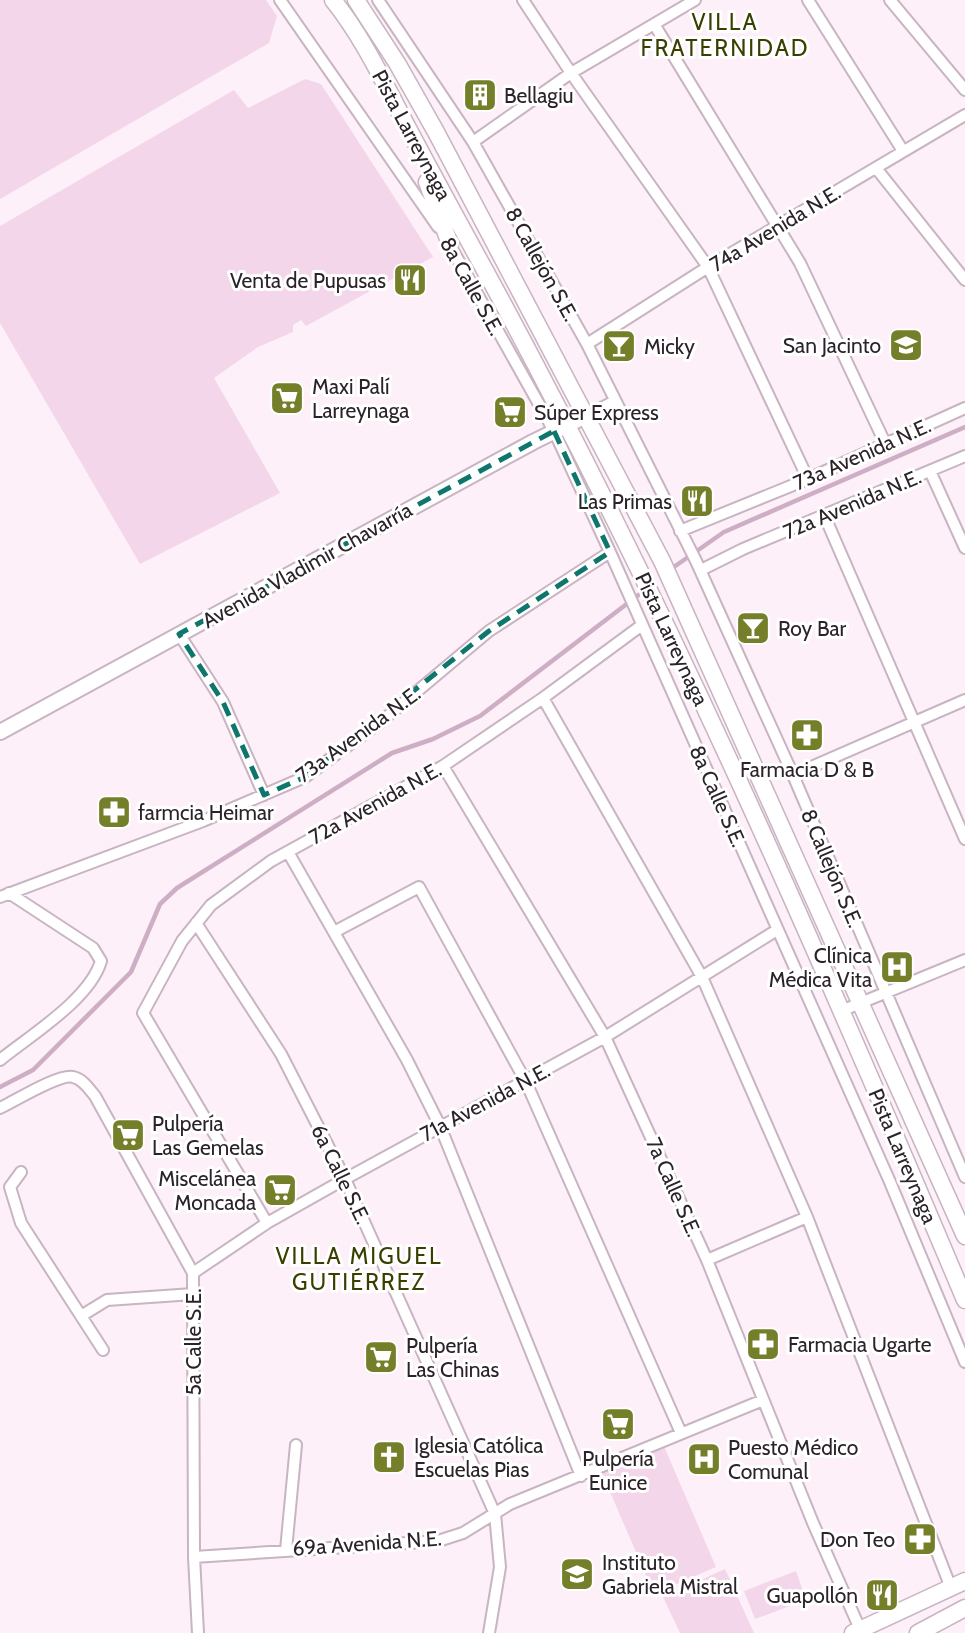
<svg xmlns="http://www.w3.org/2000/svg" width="965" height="1633" font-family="Cabin,sans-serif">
<rect width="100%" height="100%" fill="#fdf0f9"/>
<!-- green -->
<path fill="#f4d6eb" d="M 0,0 L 266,0 L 277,16 L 269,43 L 0,199 Z
M 305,79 L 321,84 L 433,257 L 306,326 L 301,320 L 293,325 L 293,332 L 258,347 L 214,378 L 280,493 L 140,564 L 0,323 L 0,226 L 234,90 L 248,108 Z
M 663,1444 L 716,1567 L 654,1594 L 601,1471 Z
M 725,1569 L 754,1633 L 680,1633 L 663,1597 Z
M 796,1571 L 806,1600 L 755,1619 L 744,1591 Z"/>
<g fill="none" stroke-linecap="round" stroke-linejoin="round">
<!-- stream -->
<path stroke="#ceaec4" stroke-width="4.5" d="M 671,569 L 724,532 L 965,427
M 0,1087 L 33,1070 L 131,972 L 160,904 L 177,888 L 392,753 L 433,739 L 480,716 L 645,590"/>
<!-- minor casing -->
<g stroke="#c8b4c2" stroke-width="14">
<path id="minor" d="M 280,0 L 438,227
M 378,0 L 473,142 L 587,344 L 696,561 L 793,775 L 965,1177
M 523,0 L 571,73 L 708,267 L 808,479
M 808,0 L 903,151
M 890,0 L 965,90
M 654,24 L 800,263 L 885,443
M 473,142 L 571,73 L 695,0
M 876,168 L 965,280
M 447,240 L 554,431 L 610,552 L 890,1182 L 965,1362
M 587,344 L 708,267 L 965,115
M 588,415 L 615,401
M 930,471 L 965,548
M 825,517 L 965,839
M 680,531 L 808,479 L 965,408
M 701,570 L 743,549 L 965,456
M 179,634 L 223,702 L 264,795
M 543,698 L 702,977 L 807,1217 L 951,1588
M 443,766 L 605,1037 L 707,1260 L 813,1523 L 860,1629
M 793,775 L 965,700
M 288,852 L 407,1060 L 440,1126 L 581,1476
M 0,897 L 203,821 L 305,777 L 383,720 L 489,631 L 610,552
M 196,923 L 281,1054 L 345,1179 L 495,1514 L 500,1567 L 489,1633
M 334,932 L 419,887 L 526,1082 L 681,1433
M 841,1011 L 965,960
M 0,1060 C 31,1035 90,999 101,961 L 93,948 L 9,893
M 0,1108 C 15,1101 60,1073 73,1077 C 83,1079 89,1089 95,1096 L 193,1273 L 194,1557 L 198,1633
M 21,1172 L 10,1187 L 21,1223 L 81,1316 L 107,1300 L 193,1294
M 267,1223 L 143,1013 L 182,941 L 211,905 L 271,861 L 443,766 L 543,698 L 642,625
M 707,1260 L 807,1217
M 193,1273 L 267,1223 L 345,1179 L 605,1037 L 777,930
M 81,1316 L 103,1350
M 286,1550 L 296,1445
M 194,1557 L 438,1541 L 463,1533 L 510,1504 L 763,1400"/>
</g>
<!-- tertiary casing -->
<g stroke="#c8b4c2" stroke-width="18">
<path id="tertiary" d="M 0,732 L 533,442 L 588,415"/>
</g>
<!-- secondary casing -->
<g stroke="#c8b4c2" stroke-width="19">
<path id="secondary" d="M 333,0 C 365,40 386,87 410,132 C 437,183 465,234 493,285 C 671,613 820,956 965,1300
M 356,0 L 397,63 L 436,132 L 662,561 L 965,1236
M 427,182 L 450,244
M 853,1633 L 965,1581
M 918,1633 L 965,1608"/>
</g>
<!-- minor -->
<use href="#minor" stroke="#fff" stroke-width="10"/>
<!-- tertiary -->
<use href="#tertiary" stroke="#fff" stroke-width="14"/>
<!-- secondary -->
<use href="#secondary" stroke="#fff" stroke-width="16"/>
</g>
<!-- marked area -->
<path fill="none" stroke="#0f766e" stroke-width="5" stroke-dasharray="14 9" stroke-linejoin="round" d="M 554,431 L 610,552 L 489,631 L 305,777 L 264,795 L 223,702 L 179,634 Z"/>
<!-- icons -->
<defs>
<g id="building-square" transform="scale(1.75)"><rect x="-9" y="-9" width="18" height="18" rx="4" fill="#757e29" stroke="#fff"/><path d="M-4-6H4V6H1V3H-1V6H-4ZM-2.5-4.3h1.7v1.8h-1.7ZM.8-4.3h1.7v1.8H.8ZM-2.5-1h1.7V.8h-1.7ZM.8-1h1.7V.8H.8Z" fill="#fff"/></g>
<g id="restaurant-square" transform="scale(1.75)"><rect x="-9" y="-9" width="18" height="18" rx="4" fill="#757e29" stroke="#fff"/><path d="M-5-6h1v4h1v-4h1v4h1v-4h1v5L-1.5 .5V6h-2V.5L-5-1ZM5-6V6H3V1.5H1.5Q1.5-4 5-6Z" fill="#fff"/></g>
<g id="school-square" transform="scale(1.75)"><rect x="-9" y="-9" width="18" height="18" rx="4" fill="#757e29" stroke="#fff"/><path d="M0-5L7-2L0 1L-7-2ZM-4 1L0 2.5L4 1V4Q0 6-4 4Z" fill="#fff"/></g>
<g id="bar-square" transform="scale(1.75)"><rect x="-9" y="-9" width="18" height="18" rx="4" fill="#757e29" stroke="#fff"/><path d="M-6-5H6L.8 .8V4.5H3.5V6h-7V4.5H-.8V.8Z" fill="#fff"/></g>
<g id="supermarket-square" transform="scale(1.75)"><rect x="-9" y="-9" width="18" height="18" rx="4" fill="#757e29" stroke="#fff"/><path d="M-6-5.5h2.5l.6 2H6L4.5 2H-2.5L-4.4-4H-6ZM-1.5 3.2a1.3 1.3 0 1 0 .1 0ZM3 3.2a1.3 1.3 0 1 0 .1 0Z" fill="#fff"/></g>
<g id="pharmacy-square" transform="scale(1.75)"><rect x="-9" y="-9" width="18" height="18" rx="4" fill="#757e29" stroke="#fff"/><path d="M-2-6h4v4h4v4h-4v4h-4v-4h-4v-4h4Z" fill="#fff"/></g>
<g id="hospital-square" transform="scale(1.75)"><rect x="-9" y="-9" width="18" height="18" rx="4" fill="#757e29" stroke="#fff"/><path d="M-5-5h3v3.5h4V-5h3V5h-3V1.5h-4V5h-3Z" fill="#fff"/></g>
<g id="church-square" transform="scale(1.75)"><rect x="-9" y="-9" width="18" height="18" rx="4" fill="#757e29" stroke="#fff"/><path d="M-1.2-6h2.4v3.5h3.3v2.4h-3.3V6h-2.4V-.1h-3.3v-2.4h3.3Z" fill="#fff"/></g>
</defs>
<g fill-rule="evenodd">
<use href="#building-square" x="480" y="95"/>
<use href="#restaurant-square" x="410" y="280"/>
<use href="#school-square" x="906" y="345"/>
<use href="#bar-square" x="619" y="346"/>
<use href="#supermarket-square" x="287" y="398"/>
<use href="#supermarket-square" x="510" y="412"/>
<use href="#restaurant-square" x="697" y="501"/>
<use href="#bar-square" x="753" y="628"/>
<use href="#pharmacy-square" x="807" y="735"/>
<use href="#pharmacy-square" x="114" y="812"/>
<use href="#hospital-square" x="897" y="967"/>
<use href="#supermarket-square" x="128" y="1135"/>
<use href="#supermarket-square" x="280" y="1190"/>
<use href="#pharmacy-square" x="763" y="1344"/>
<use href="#supermarket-square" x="381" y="1357"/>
<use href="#supermarket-square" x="618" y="1424"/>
<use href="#church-square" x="389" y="1457"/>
<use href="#hospital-square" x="704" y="1459"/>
<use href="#pharmacy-square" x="920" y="1539"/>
<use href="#school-square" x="577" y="1574"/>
<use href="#restaurant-square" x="882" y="1595"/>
</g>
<g text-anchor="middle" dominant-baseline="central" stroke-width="6" stroke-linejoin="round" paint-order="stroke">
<!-- poi labels -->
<g font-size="21" fill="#2b2329" stroke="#fff" text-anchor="start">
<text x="504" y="95">Bellagiu</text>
<text x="386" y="280" text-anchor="end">Venta de Pupusas</text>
<text x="881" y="345" text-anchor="end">San Jacinto</text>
<text x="644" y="346">Micky</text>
<text x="312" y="386">Maxi Palí<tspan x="312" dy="24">Larreynaga</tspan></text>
<text x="534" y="412">Súper Express</text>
<text x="672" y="501" text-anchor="end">Las Primas</text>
<text x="778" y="628">Roy Bar</text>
<text x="807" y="769" text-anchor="middle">Farmacia D &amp; B</text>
<text x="138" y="812">farmcia Heimar</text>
<text x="872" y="955" text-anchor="end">Clínica<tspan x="872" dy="24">Médica Vita</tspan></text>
<text x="152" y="1123">Pulpería<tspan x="152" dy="24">Las Gemelas</tspan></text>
<text x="256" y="1178" text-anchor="end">Miscelánea<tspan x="256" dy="24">Moncada</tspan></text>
<text x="788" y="1344">Farmacia Ugarte</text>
<text x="406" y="1345">Pulpería<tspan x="406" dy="24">Las Chinas</tspan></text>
<text x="414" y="1445">Iglesia Católica<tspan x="414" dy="24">Escuelas Pias</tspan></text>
<text x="728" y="1447">Puesto Médico<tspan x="728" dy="24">Comunal</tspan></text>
<text x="618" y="1458" text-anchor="middle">Pulpería<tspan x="618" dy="24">Eunice</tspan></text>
<text x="895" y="1539" text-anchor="end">Don Teo</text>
<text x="602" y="1562">Instituto<tspan x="602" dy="24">Gabriela Mistral</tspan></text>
<text x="858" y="1595" text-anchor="end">Guapollón</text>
</g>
<!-- street labels -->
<g font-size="21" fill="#2b2329" stroke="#fff">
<text transform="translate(412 135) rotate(62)">Pista Larreynaga</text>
<text transform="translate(775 228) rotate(-31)">74a Avenida N.E.</text>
<text transform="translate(542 264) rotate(61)">8 Callejón S.E.</text>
<text transform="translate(472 286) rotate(61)">8a Calle S.E.</text>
<text transform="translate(862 454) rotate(-24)">73a Avenida N.E.</text>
<text transform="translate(852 504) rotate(-23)">72a Avenida N.E.</text>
<text transform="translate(307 565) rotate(-29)">Avenida Vladimir Chavarría</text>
<text transform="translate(672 639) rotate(65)">Pista Larreynaga</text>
<text transform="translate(358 734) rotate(-36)">73a Avenida N.E.</text>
<text transform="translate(718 796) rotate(66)">8a Calle S.E.</text>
<text transform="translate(375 803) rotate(-29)">72a Avenida N.E.</text>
<text transform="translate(832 868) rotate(67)">8 Callejón S.E.</text>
<text transform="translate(485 1102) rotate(-28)">71a Avenida N.E.</text>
<text transform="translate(903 1156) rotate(67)">Pista Larreynaga</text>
<text transform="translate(341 1174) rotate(64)">6a Calle S.E.</text>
<text transform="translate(674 1187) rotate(66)">7a Calle S.E.</text>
<text transform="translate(193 1342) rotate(-90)">5a Calle S.E.</text>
<text transform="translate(367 1543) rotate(-4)">69a Avenida N.E.</text>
</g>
<!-- neighbourhood labels -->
<g font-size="23" letter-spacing="2" fill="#3a3f00" stroke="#fff">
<text x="725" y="22">VILLA<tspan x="725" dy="26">FRATERNIDAD</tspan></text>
<text x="359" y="1256">VILLA MIGUEL<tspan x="359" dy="26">GUTIÉRREZ</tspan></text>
</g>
</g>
</svg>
